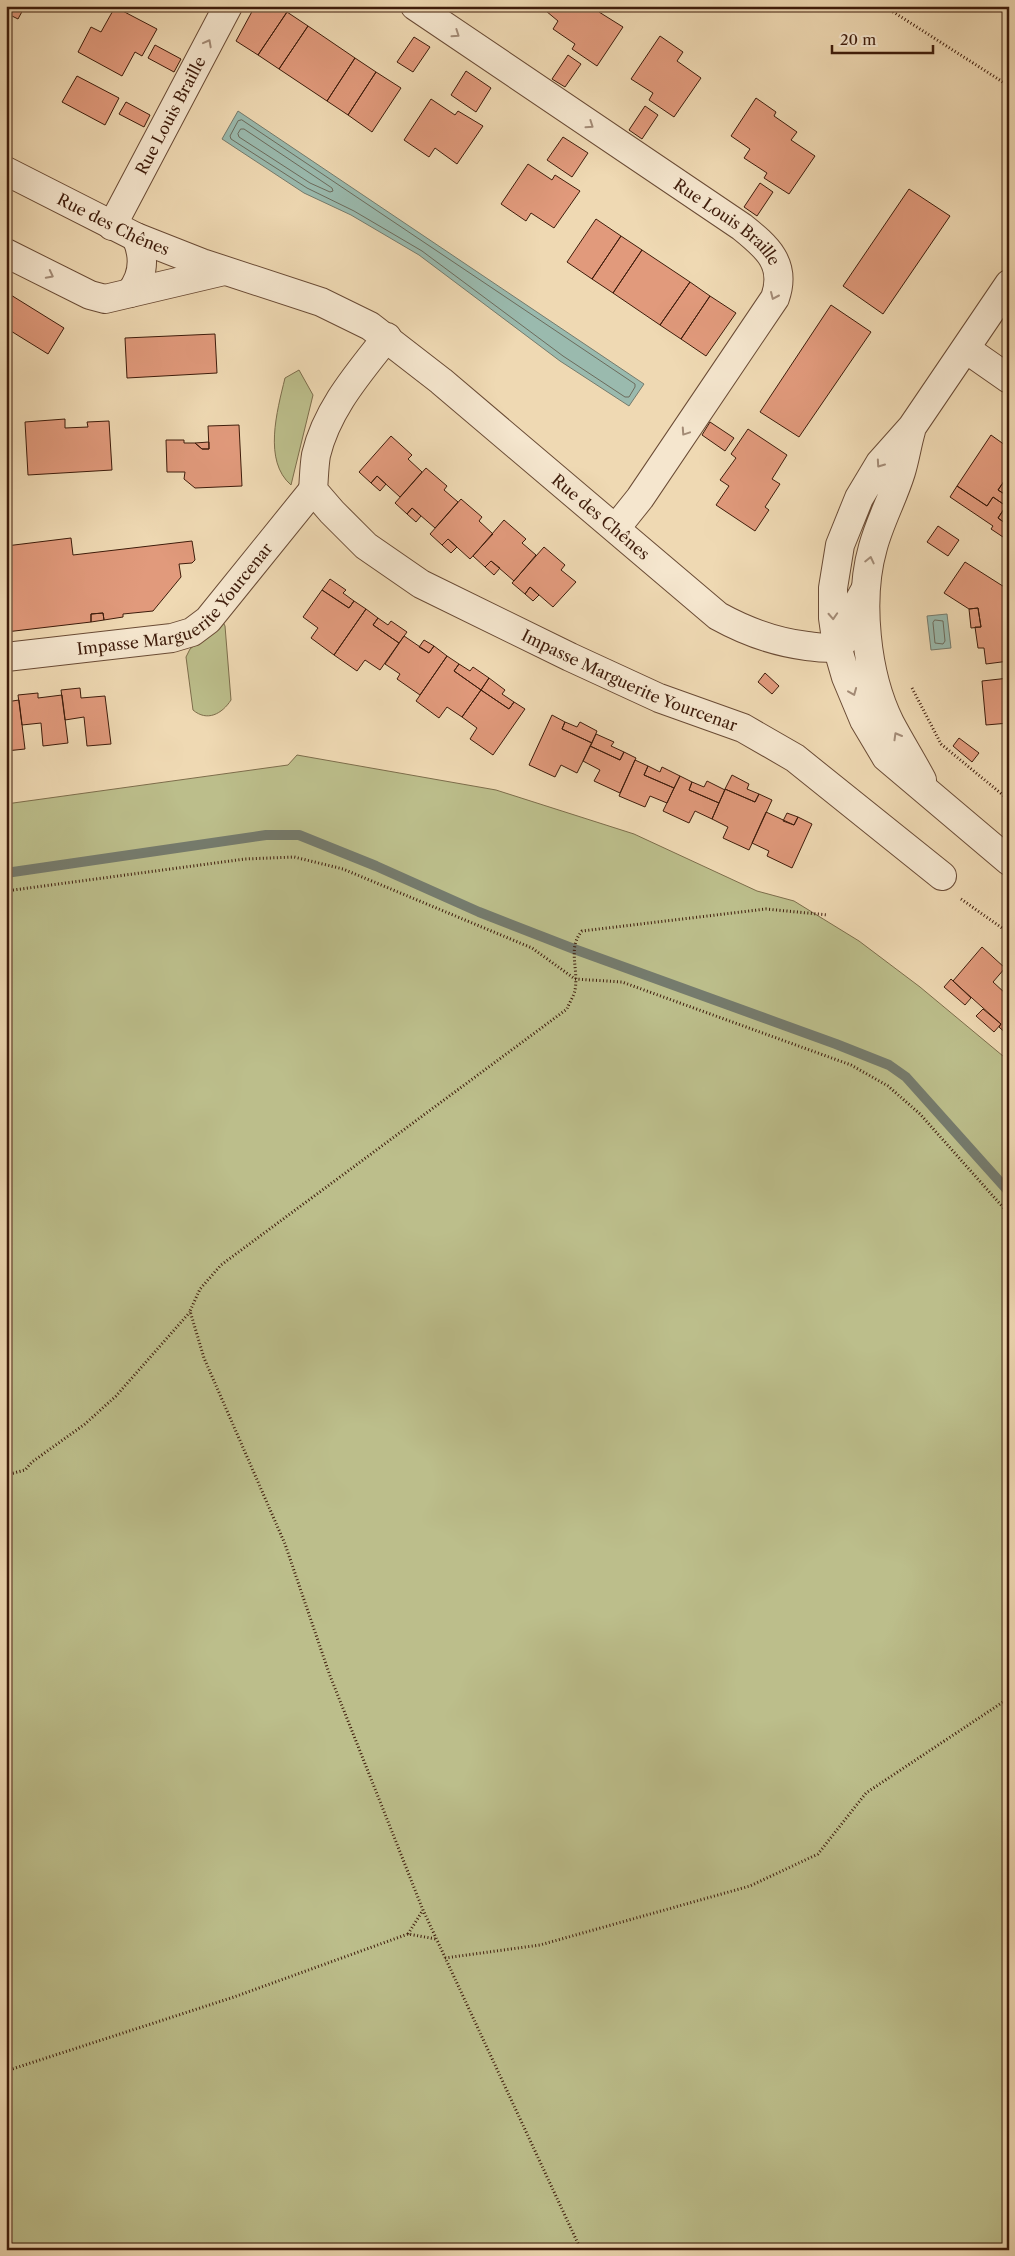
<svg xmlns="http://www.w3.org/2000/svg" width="1015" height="2256" font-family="'Libre Caslon Text',serif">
<rect width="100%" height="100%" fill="#efd9b3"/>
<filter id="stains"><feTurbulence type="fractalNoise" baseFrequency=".004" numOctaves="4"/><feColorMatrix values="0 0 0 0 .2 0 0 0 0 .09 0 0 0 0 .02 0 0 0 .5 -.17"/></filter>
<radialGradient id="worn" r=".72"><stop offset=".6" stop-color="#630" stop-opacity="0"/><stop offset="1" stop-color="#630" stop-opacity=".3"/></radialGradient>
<!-- green -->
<path fill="#bcbe8b" stroke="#7d6d4b" d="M 299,370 L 313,395 L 291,485 C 263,461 277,411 285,378 Z
M 223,622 L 225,626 L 231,700 C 222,714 207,722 193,710 L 186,657 L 190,649 Z
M 297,755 L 496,790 L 634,834 L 757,891 L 794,901 L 859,941 L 920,987 L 1009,1061 L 1009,2250 L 6,2250 L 6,804 L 288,765 Z"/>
<!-- water -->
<path fill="#9abaae" stroke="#757b6d" d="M 238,111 L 644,384 L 629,406 L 560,361 L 419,255 L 351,215 L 304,193 L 222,139 Z
M 947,614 L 951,648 L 931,650 L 927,616 Z"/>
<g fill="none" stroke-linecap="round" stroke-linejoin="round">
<!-- shore -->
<path stroke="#6c6b5c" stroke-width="1" d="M 242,120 L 635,384 L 635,387 L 629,397 L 625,397 L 563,356 L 422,251 L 354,211 L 307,188 L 231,139 L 230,136 L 238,121 Z
M 241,129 L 244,129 L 332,188 L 333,191 L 330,192 L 310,183 L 239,137 L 238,134 Z
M 935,620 L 943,621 L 945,641 L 943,644 L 935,643 L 933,623 Z"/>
<!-- stream -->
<path stroke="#757b6d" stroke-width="10" d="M 6,873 L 266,835 L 299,835 L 376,866 L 479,912 L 574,949 L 836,1044 L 889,1065 L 906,1077 L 1009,1192"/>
</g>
<!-- building -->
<path fill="#e19a7c" stroke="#3e1c0b" d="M 6,6 L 25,6 L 18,19 L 6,13 Z
M 255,6 L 278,6 L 287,12 L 258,55 L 236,41 Z
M 540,6 L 603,6 L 599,12 L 623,27 L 597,66 L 572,49 L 575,44 L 553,29 L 558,21 Z
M 115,7 L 157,29 L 142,56 L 135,52 L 122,76 L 78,52 L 91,27 L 101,32 Z
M 287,12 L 308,26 L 279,69 L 258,55 Z
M 308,26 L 355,58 L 327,101 L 279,69 Z
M 660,36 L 683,52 L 677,61 L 701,78 L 674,117 L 649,100 L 653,93 L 631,79 Z
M 414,37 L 430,47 L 413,72 L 397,62 Z
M 155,45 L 181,59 L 174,72 L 148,58 Z
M 568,55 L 581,64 L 565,87 L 552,79 Z
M 355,58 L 376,72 L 348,115 L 327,101 Z
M 466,71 L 491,88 L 476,112 L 451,95 Z
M 376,72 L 401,88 L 372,132 L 348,115 Z
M 77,76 L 119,98 L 105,125 L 62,102 Z
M 756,98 L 776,112 L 774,116 L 797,132 L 791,140 L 815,156 L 789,194 L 764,178 L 767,173 L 744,158 L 750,149 L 731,136 Z
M 431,99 L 455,115 L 458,111 L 483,126 L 457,164 L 435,148 L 429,157 L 404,140 Z
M 126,102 L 150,115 L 144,127 L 119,114 Z
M 645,106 L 658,115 L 642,139 L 629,130 Z
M 563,137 L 588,153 L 572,177 L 547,160 Z
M 528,164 L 552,180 L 555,175 L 580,191 L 554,228 L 531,213 L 526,221 L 501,204 Z
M 760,183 L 773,192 L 757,216 L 744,207 Z
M 909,189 L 950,216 L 883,314 L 843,286 Z
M 596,219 L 621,236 L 592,279 L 567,262 Z
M 621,236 L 642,250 L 613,293 L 592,279 Z
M 642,250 L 690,282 L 660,325 L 613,293 Z
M 690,282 L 710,296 L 681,339 L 660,325 Z
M 6,292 L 64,328 L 48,354 L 6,328 Z
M 710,296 L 736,313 L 706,356 L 681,339 Z
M 831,305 L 871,332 L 799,437 L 760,412 Z
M 215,334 L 217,373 L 127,378 L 125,338 Z
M 65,419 L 65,428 L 88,427 L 87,422 L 109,421 L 112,470 L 28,475 L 25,422 Z
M 710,422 L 734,438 L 725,451 L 702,435 Z
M 239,425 L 242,486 L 195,488 L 184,479 L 185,472 L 167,472 L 166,440 L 184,440 L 184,443 L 195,443 L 202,449 L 209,449 L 208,426 Z
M 748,429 L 787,455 L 772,479 L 780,484 L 765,507 L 769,510 L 755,531 L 716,505 L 729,486 L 720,480 L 736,458 L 731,454 Z
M 991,435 L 1009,448 L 1009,474 L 998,490 L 1009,497 L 1009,526 L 998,518 L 1006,506 L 993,497 L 987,506 L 957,486 Z
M 391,436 L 412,455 L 408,459 L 422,472 L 400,497 L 377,476 L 371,483 L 359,472 Z
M 209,442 L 209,449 L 202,449 L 195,443 Z
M 426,468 L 447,486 L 444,490 L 458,502 L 435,528 L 412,508 L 407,514 L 395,503 Z
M 1009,474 L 1009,497 L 998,490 Z
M 377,476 L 386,484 L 380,491 L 371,483 Z
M 957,486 L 987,506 L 993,497 L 1006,506 L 998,518 L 1009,526 L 1009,541 L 991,529 L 993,526 L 950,497 Z
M 461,499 L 482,517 L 479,521 L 493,534 L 470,559 L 448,539 L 442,545 L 430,534 Z
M 412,508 L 421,516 L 416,522 L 407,514 Z
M 504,520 L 526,539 L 522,543 L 536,555 L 514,581 L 491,561 L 485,567 L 473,556 Z
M 938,526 L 959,540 L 948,556 L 927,542 Z
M 71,538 L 73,555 L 192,541 L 195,560 L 192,563 L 179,564 L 181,577 L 153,611 L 123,614 L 123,617 L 104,620 L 103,613 L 91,614 L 91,622 L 6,632 L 6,546 Z
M 448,539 L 457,547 L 451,553 L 442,545 Z
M 544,547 L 565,565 L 561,570 L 576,582 L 553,607 L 530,587 L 525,594 L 512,583 Z
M 491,561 L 500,568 L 494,575 L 485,567 Z
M 965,562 L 1009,590 L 1007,597 L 1009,661 L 986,664 L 984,648 L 978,648 L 975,627 L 981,627 L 978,608 L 969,609 L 944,593 Z
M 330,579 L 346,590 L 343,593 L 354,601 L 349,608 L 322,590 Z
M 530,587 L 539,595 L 533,601 L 525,594 Z
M 322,590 L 349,608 L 354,601 L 366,609 L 334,655 L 311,638 L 318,628 L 303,617 Z
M 978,608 L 981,627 L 971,628 L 969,609 Z
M 366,609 L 378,618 L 373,625 L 399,643 L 380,670 L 365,660 L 357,671 L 334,655 Z
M 103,613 L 104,620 L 91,622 L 91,614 Z
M 378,618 L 388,625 L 391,621 L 407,632 L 399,643 L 373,625 Z
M 404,636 L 429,653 L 434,646 L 447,656 L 420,695 L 397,679 L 400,674 L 385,664 Z
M 424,640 L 434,646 L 429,653 L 419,647 Z
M 447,656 L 459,664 L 454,671 L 481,690 L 462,717 L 447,707 L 439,718 L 416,701 Z
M 459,664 L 470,671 L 473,667 L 489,678 L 481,690 L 454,671 Z
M 765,673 L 779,686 L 772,694 L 758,682 Z
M 489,678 L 505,690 L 502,694 L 514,702 L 509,709 L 481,690 Z
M 1009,678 L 1009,723 L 986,725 L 982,681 Z
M 80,688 L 81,698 L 105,696 L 111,744 L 87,746 L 84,717 L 65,720 L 61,690 Z
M 481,690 L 509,709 L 514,702 L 525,709 L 493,755 L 470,739 L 477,728 L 462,717 Z
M 38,693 L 38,698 L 62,695 L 68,743 L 43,746 L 41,723 L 22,725 L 18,695 Z
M 19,700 L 25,749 L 6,751 L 6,702 Z
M 552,715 L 565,722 L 562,729 L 592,743 L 577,773 L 561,765 L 555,777 L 529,765 Z
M 565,722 L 577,727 L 580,722 L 597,731 L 592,743 L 562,729 Z
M 596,734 L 614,742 L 611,746 L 624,752 L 620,760 L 590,746 Z
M 959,738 L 979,753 L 972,762 L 953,746 Z
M 590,746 L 620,760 L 624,752 L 636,758 L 620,793 L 594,781 L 600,770 L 583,761 Z
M 635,760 L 648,766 L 644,775 L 674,788 L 667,803 L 650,796 L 645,807 L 619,796 Z
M 648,766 L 660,772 L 662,767 L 680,776 L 674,788 L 644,775 Z
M 732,775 L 749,784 L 747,789 L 759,794 L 755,802 L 725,789 Z
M 680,776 L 692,782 L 689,790 L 719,803 L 712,819 L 695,811 L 689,823 L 663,811 Z
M 707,781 L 725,790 L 719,803 L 689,790 L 692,782 L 704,787 Z
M 725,789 L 755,802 L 759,794 L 772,800 L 749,850 L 723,838 L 728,827 L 712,819 Z
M 766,812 L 794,825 L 798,817 L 812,824 L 792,868 L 767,856 L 769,851 L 752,843 Z
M 787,813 L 798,817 L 794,825 L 783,821 Z
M 982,947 L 1005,968 L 993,982 L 1006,994 L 1009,991 L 1009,1036 L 999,1027 L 1001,1024 L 953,981 Z
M 951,979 L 971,998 L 965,1005 L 944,987 Z
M 983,1009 L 1001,1024 L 994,1032 L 976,1016 Z"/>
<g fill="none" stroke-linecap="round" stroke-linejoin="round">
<!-- minor casing -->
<g stroke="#6a4b35" stroke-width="30">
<g id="minor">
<path id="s1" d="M 415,6 L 742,227 C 767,247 787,264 775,298 L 640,498 L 616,528"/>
<path id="s2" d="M 6,171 L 136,237 L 202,263 L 321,302 L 370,326 L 441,381 L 718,616 C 747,632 774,642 807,646 C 816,647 825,649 835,647 C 840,645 846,639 850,635 L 855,608 L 865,590"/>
<path id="s3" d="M 112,226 L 228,6"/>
<path d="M 6,253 L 90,295 L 105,299 L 224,271"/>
<path d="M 130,293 C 144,276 145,257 136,237"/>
<path id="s4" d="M 387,337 C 358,374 327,409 316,455 C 314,467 314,479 313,490 L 332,512 L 366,546 L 421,584 L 570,657 L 659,698 L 743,728 L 795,758 L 942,876"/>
<path d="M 966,349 L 1009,379"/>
<path id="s5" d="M 6,657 L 172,638 L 192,632 L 208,620 L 313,490"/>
</g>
</g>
<!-- tertiary casing -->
<g stroke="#6a4b35" stroke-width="30">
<path id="tertiary" d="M 1009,284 L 912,427 L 880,463 L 859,498 L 840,545 L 833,588 L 833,618 L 837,646 L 846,677 L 864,720 L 886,757 L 1009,861
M 911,431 C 907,445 905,459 901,472 C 893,498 880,521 873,547 C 858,599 866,675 890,723 C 900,742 912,761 922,780"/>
</g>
<!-- path -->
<path stroke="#3e1c0b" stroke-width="3" stroke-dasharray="1 2.5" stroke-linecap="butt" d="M 884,6 L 1009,86
M 912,688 L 941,744 L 1009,800
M 6,891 L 245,859 L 294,857 L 343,869 L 532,948 L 575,979 L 622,982 L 851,1065 L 888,1086 L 920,1114 L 1009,1214
M 961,899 L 1009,933
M 6,1475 L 25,1470 L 32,1462 L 85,1424 L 116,1396 L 190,1312
M 408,1934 L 423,1910
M 445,1958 L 540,1945 L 750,1886 L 818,1854 L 866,1793 L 1009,1698
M 6,2071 L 234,1997 L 408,1934 L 436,1939
M 581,2250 L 423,1910 L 329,1673 L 285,1544 L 204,1358 L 190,1311 L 200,1289 L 221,1265 L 567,1009 C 569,1003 574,996 575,990 C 579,969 567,948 582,931 L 766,909 L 828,915"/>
<!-- minor -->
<use href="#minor" stroke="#f5e6ce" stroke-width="28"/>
<!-- tertiary -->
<use href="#tertiary" stroke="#f5e6ce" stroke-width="28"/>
</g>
<!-- one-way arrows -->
<defs><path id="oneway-chevron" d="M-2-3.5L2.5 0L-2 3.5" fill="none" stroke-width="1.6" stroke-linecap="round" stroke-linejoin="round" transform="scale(1.25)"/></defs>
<g stroke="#a38b76">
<use href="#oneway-chevron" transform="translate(456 34) rotate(34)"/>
<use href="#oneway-chevron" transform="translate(208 43) rotate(-62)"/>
<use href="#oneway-chevron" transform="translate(590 125) rotate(34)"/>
<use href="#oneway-chevron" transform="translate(50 275) rotate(27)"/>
<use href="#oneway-chevron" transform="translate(774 296) rotate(114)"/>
<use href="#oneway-chevron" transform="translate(685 432) rotate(124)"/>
<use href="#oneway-chevron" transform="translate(880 464) rotate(125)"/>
<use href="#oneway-chevron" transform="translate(870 560) rotate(-77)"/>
<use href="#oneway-chevron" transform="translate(833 616) rotate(87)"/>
<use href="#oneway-chevron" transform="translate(853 692) rotate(68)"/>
<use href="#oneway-chevron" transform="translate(897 736) rotate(-120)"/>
</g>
<g text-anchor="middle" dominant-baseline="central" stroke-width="4" stroke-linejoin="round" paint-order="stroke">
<!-- street labels -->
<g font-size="16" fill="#3e1c0b" stroke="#f5e6ce">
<text stroke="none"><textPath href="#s3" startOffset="125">Rue Louis Braille</textPath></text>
<text stroke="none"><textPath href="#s2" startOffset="120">Rue des Chênes</textPath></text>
<text stroke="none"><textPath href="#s1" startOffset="380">Rue Louis Braille</textPath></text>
<text stroke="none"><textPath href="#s2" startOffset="696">Rue des Chênes</textPath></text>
<text stroke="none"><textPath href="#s5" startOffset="188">Impasse Marguerite Yourcenar</textPath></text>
<text stroke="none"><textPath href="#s4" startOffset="548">Impasse Marguerite Yourcenar</textPath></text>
</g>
</g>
<!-- margin -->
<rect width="1015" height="2256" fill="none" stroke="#efd9b3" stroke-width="25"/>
<rect x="8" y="8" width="1000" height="2241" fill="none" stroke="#3e1c0b" stroke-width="2.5"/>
<rect x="12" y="12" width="990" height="2231" fill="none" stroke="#3e1c0b"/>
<!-- scale -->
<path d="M832 45v8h101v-8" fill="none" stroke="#3e1c0b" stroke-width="2.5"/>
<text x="840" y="45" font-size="15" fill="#3e1c0b" stroke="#f5e6ce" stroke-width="4" paint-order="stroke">20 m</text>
<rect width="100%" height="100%" filter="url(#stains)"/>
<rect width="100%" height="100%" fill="url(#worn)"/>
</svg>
